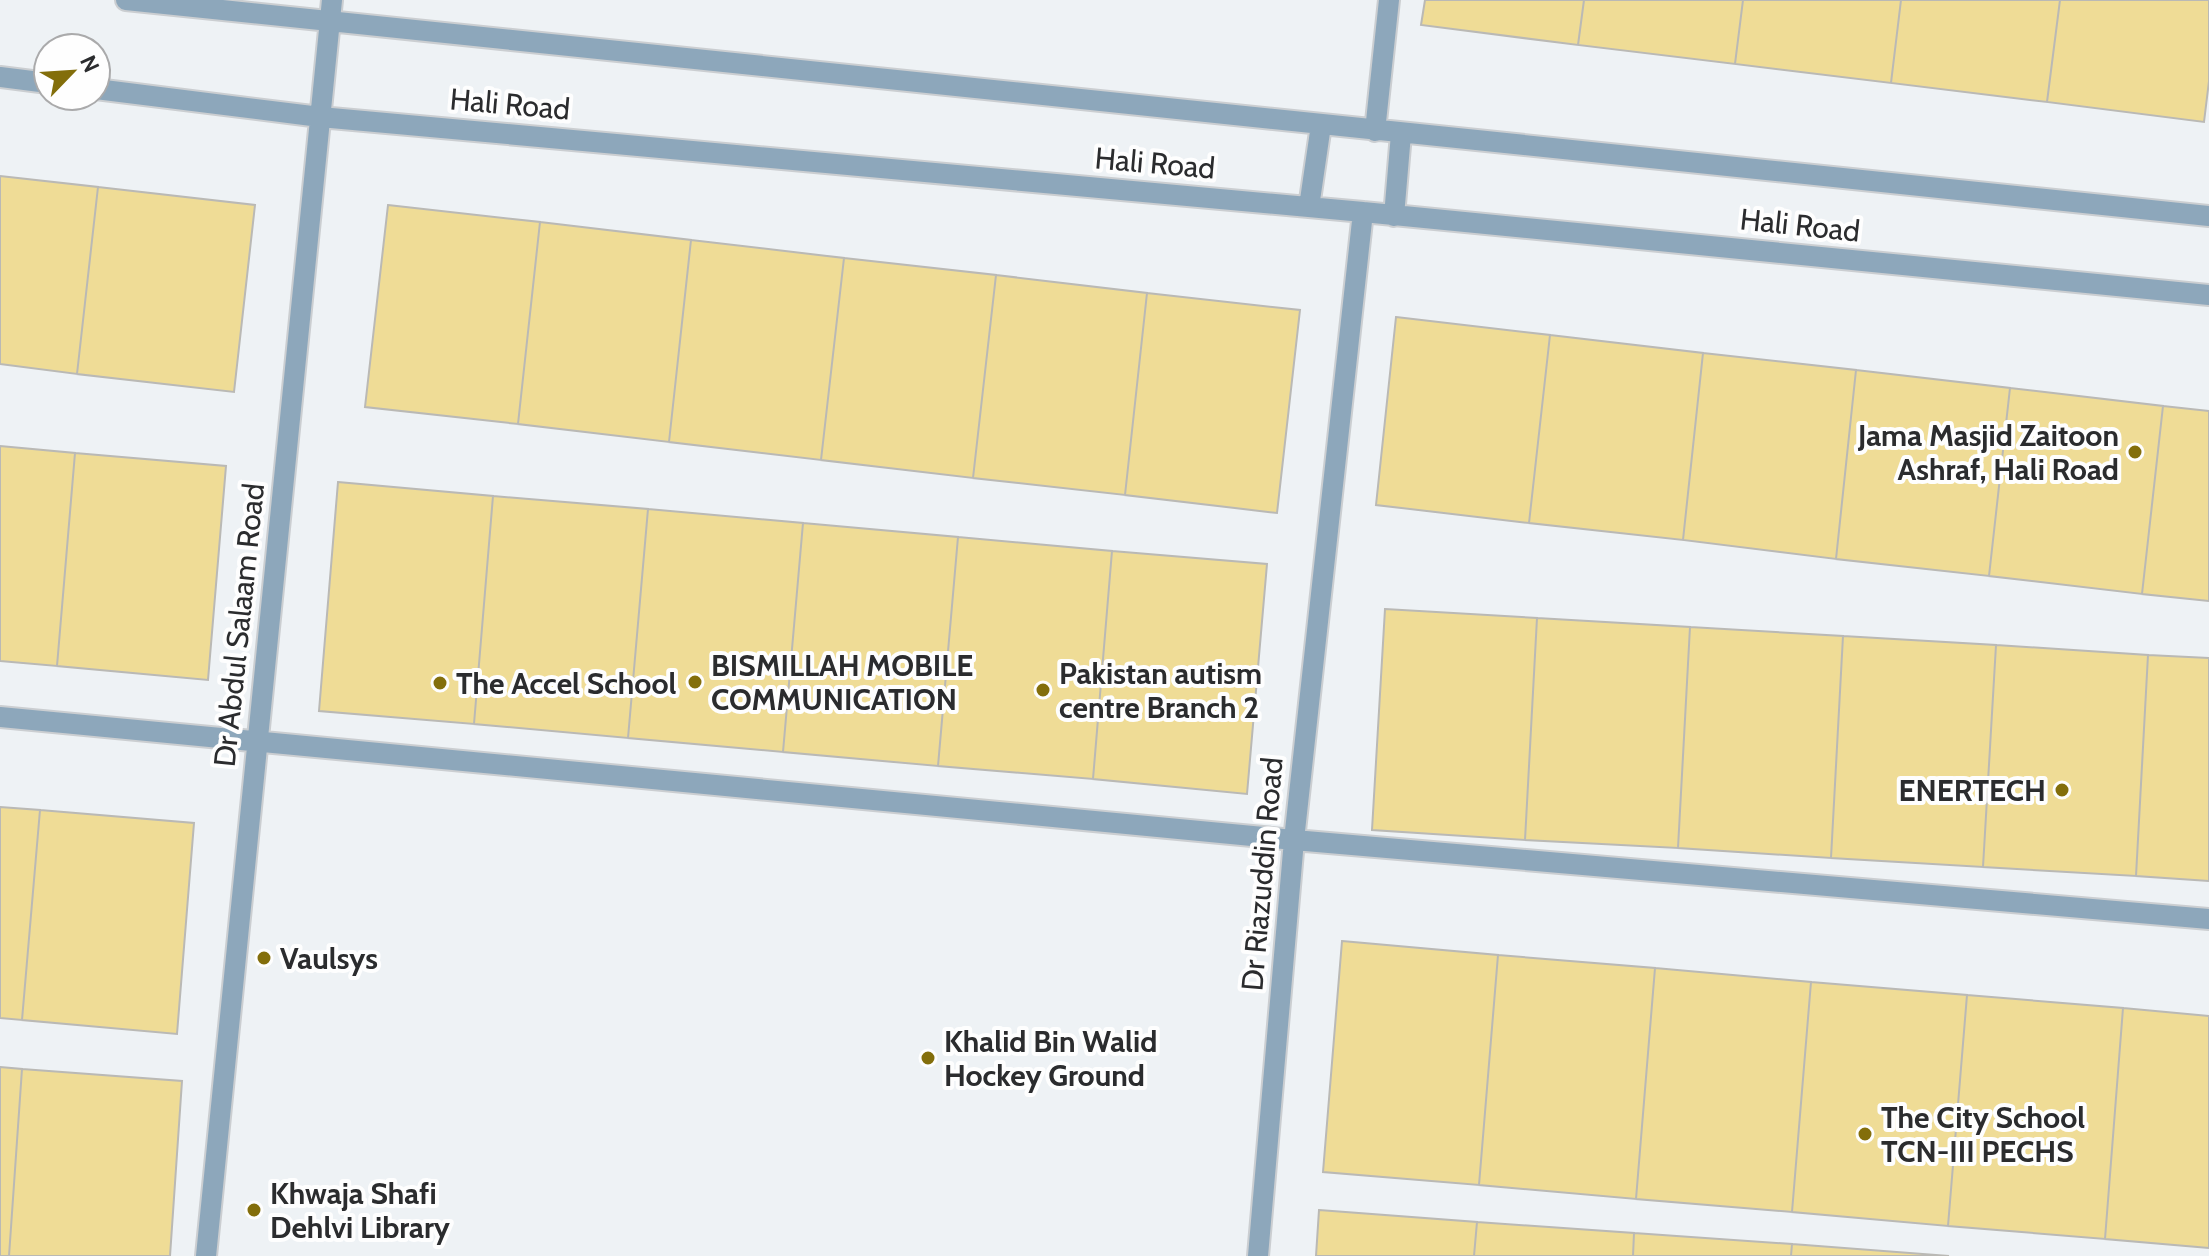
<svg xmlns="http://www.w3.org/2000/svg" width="2209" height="1256" font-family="Cabin,sans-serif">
<rect width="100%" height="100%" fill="#eef2f5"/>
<!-- building -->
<path fill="#efdc96" stroke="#bab9b5" stroke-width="2" d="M 1425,0 L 1584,0 L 1578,45 L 1421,25 Z
M 1584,0 L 1743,0 L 1735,64 L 1578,45 Z
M 1743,0 L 1901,0 L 1891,83 L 1735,64 Z
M 1901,0 L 2060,0 L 2047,102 L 1891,83 Z
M 2060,0 L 2209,0 L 2209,81 L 2204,122 L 2047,102 Z
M 0,176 L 98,187 L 77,374 L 0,364 Z
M 98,187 L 255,205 L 234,392 L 77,374 Z
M 388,205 L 540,222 L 518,424 L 365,407 Z
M 540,222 L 691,240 L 669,442 L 518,424 Z
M 691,240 L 844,258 L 821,460 L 669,442 Z
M 844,258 L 996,275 L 973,478 L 821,460 Z
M 996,275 L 1147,293 L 1125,495 L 973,478 Z
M 1147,293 L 1300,310 L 1277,513 L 1125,495 Z
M 1396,317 L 1550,335 L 1529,523 L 1376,505 Z
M 1550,335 L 1703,353 L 1683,540 L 1529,523 Z
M 1703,353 L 1856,370 L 1836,559 L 1683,540 Z
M 1856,370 L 2010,388 L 1989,576 L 1836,559 Z
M 2010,388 L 2163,406 L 2142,594 L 1989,576 Z
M 2163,406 L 2209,411 L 2209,601 L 2142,594 Z
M 0,446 L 75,453 L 57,666 L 0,661 Z
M 75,453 L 226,466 L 208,680 L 57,666 Z
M 338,482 L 493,496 L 474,724 L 319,711 Z
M 493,496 L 648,509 L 628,738 L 474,724 Z
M 648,509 L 803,523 L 783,752 L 628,738 Z
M 803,523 L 958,537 L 938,766 L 783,752 Z
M 958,537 L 1112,551 L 1093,779 L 938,766 Z
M 1112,551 L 1267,564 L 1247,794 L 1093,779 Z
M 1385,609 L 1537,618 L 1525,840 L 1372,830 Z
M 1537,618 L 1690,627 L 1678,848 L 1525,840 Z
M 1690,627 L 1843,636 L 1831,858 L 1678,848 Z
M 1843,636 L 1996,645 L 1983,867 L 1831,858 Z
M 1996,645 L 2148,655 L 2136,876 L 1983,867 Z
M 2148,655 L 2209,658 L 2209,881 L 2136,876 Z
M 0,807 L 40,810 L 22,1020 L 0,1018 Z
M 40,810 L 194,823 L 177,1034 L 22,1020 Z
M 1342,941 L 1498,955 L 1479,1185 L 1323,1172 Z
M 1498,955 L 1655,968 L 1636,1199 L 1479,1185 Z
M 1655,968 L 1811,982 L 1792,1212 L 1636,1199 Z
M 1811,982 L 1967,995 L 1948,1226 L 1792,1212 Z
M 1967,995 L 2123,1008 L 2105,1239 L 1948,1226 Z
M 2123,1008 L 2209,1016 L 2209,1248 L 2105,1239 Z
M 0,1067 L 22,1069 L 9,1256 L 0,1256 Z
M 22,1069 L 182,1081 L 170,1256 L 9,1256 Z
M 1319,1210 L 1477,1222 L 1474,1256 L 1316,1256 Z
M 1477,1222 L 1634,1233 L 1633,1256 L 1474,1256 Z
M 1634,1233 L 1792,1244 L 1791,1256 L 1633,1256 Z
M 1792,1244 L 1949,1256 L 1791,1256 Z"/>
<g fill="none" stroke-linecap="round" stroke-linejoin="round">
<!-- street casing -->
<g stroke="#cbced1" stroke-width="24">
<path id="street" d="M 126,0 L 2209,216
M 0,77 L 48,83
M 96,89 L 320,117 L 1363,212 L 2209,295
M 1375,131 L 1389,0
M 1309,207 L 1321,125
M 1394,216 L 1401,134
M 0,717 L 1294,840 L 2209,919
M 206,1256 L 332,0
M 1258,1256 L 1294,840 L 1363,212"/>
</g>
<!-- street -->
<use href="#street" stroke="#8da7bb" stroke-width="20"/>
</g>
<!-- markers -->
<g fill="#836e0b" stroke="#fefefe" stroke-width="3">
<circle cx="2135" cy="452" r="8"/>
<circle cx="695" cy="682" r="8"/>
<circle cx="440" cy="683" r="8"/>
<circle cx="1043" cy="690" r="8"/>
<circle cx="2062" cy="790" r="8"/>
<circle cx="264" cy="958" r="8"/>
<circle cx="928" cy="1058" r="8"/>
<circle cx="1865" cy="1134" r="8"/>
<circle cx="254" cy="1210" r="8"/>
</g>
<g text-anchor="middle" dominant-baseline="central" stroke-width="8" stroke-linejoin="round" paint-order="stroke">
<!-- street labels -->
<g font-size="30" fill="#2b2c2e" stroke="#fefefe">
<text transform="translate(510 104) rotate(5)">Hali Road</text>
<text transform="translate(1155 163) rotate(5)">Hali Road</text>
<text transform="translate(1800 225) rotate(6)">Hali Road</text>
<text transform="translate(239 625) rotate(-84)">Dr Abdul Salaam Road</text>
<text transform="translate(1262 874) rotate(-85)">Dr Riazuddin Road</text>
</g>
<!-- poi labels -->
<g font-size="30" font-weight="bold" fill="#2b2c2e" stroke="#fefefe" text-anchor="start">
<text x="2119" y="435" text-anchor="end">Jama Masjid Zaitoon<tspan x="2119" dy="34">Ashraf, Hali Road</tspan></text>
<text x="711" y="665">BISMILLAH MOBILE<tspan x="711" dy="34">COMMUNICATION</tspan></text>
<text x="1059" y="673">Pakistan autism<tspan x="1059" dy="34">centre Branch 2</tspan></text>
<text x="456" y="683">The Accel School</text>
<text x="2046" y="790" text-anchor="end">ENERTECH</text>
<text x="280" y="958">Vaulsys</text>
<text x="944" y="1041">Khalid Bin Walid<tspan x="944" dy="34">Hockey Ground</tspan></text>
<text x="1881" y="1117">The City School<tspan x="1881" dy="34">TCN-III PECHS</tspan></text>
<text x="270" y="1193">Khwaja Shafi<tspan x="270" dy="34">Dehlvi Library</tspan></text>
</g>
</g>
<!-- north arrow -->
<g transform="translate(72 72) rotate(65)"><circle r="38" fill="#fefefe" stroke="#aaaaab" stroke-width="2"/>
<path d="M0-6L14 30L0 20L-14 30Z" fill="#836e0b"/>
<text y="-12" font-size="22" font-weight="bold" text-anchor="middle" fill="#2b2c2e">N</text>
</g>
</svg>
